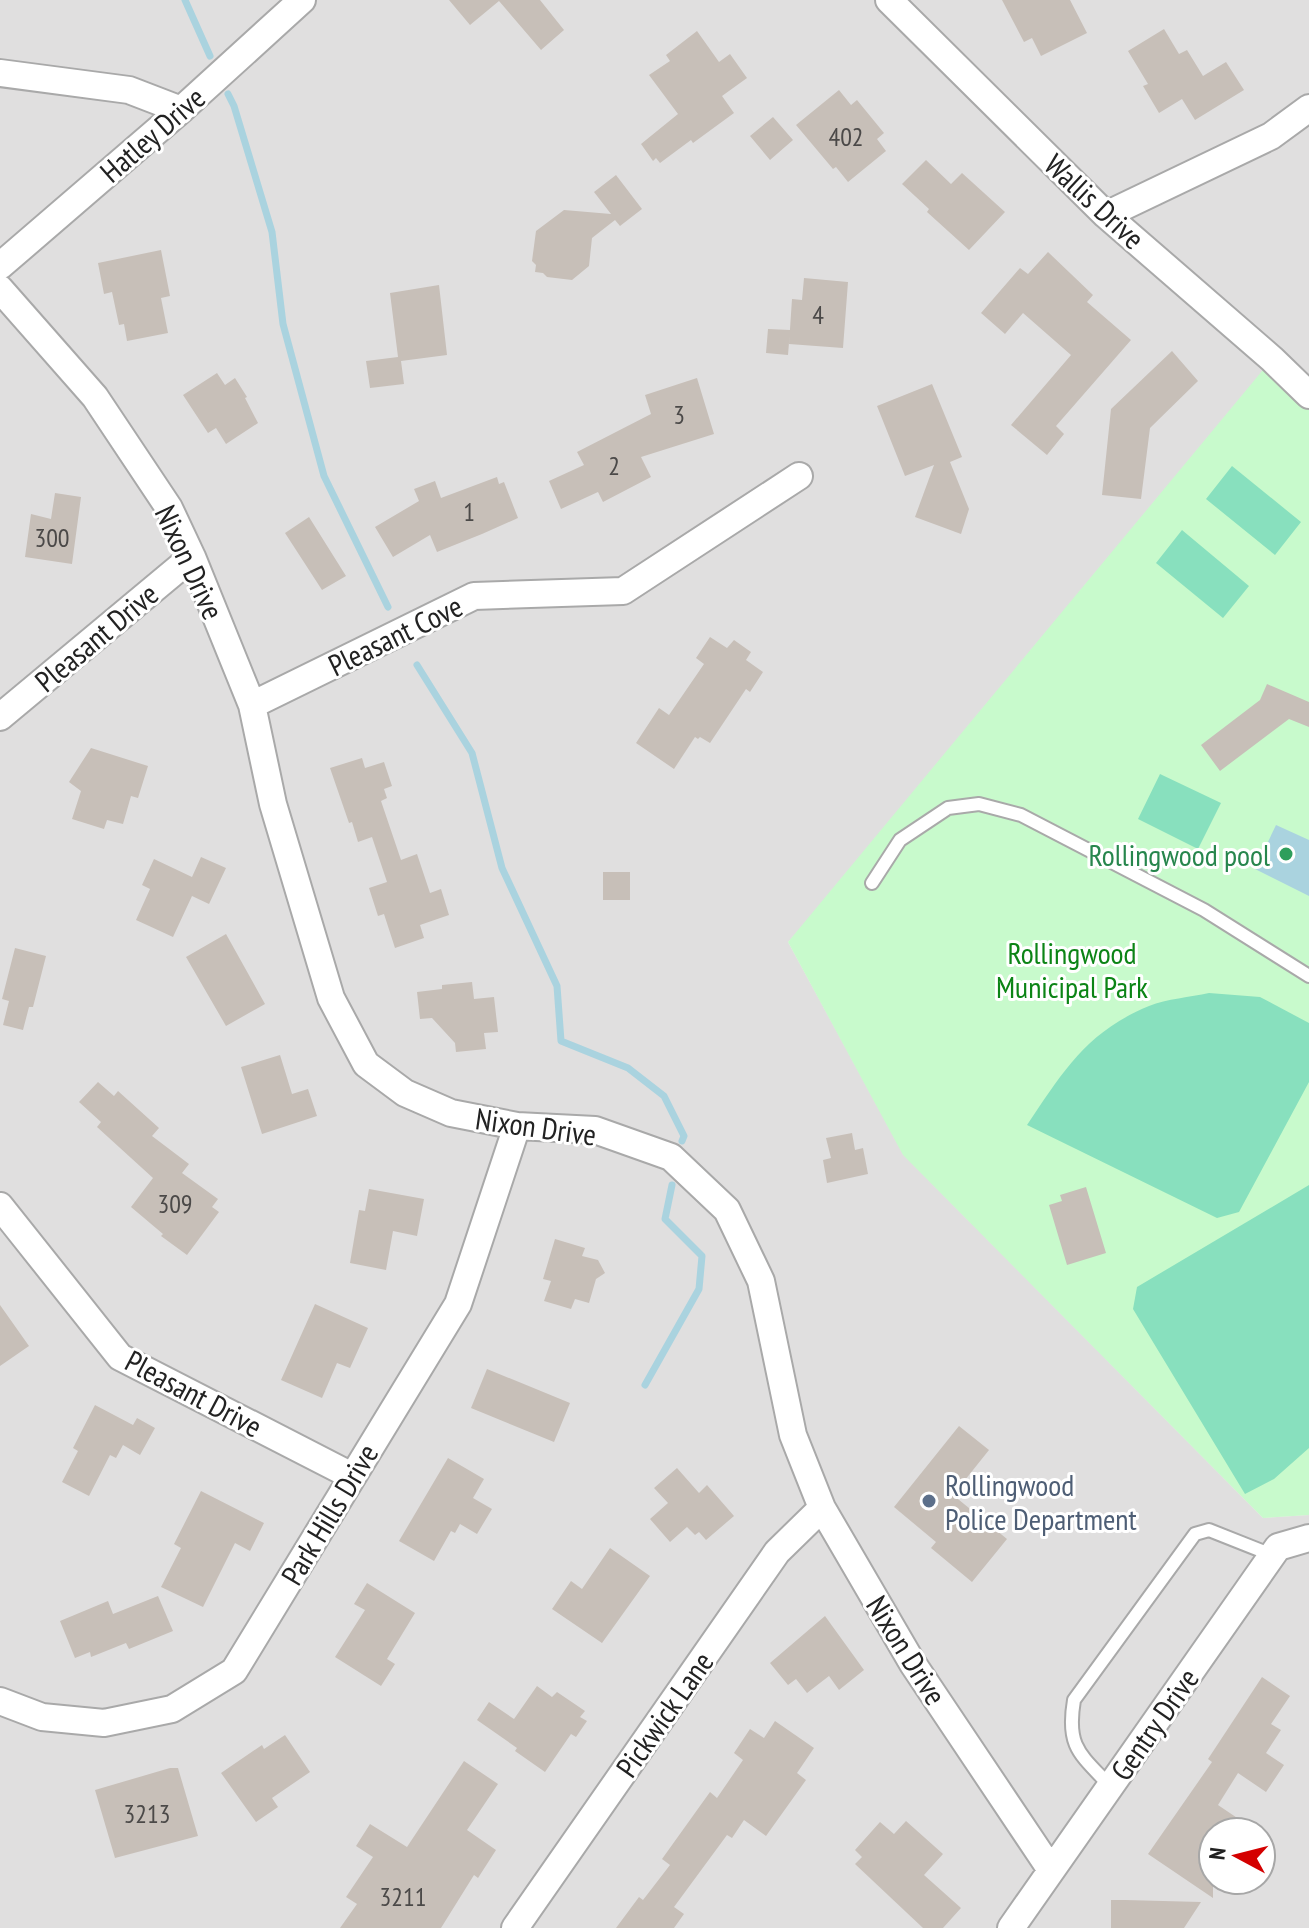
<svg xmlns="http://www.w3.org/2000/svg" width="1309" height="1928" font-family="'PT Sans Narrow',sans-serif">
<rect width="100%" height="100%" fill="#f2efe9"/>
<!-- residential -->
<path fill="#e0dfdf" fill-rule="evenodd" d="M 0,0 L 1309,0 L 1309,392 L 788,942 L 904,1155 L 1263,1518 L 1309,1515 L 1309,1928 L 0,1928 ZM 1213,1832 L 1261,1832 L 1261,1880 L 1213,1880 Z"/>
<!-- park -->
<path fill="#c8facc" d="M 1272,359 L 1309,395 L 1309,1515 L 1263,1518 L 903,1155 L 788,942 Z"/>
<!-- pitch -->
<path fill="#88e0be" d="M 1232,466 L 1301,522 L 1275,555 L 1206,499 Z
M 1182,530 L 1249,586 L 1223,618 L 1156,563 Z
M 1160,774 L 1221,803 L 1198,849 L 1138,819 Z
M 1209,993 L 1260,997 L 1309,1023 L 1309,1082 L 1239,1212 L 1217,1218 L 1027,1125 C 1063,1072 1086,1032 1149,1006 C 1167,999 1190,997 1209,993 Z
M 1309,1185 L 1309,1448 L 1274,1479 L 1245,1494 L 1133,1309 L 1137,1287 Z"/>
<!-- water -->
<path fill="#aad3df" d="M 1276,825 L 1309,840 L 1309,896 L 1255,869 Z"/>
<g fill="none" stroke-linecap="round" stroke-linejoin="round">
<!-- stream -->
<path stroke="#aad3df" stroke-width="7" d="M 185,0 L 210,56
M 228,94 L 234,106 L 272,232 L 283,324 L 324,476 L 388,607
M 417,665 L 472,753 L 502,868 L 557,986 L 561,1041 L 628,1068 L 664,1096 L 684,1136 L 682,1141
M 645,1385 L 699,1289 L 702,1256 L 665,1219 L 672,1185"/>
</g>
<!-- building -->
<path fill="#c7bfb8" d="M 449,0 L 540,0 L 564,30 L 541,50 L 499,1 L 470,25 Z
M 1002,0 L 1070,0 L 1087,33 L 1041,56 L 1032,38 L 1024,42 Z
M 1164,29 L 1179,54 L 1187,50 L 1203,76 L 1226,62 L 1244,90 L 1195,120 L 1182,99 L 1159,113 L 1143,86 L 1148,84 L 1128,51 Z
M 697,31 L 719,62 L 730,54 L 747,78 L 722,96 L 734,113 L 693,143 L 691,140 L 660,163 L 656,158 L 653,161 L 641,144 L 678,114 L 649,75 L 670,61 L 666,55 Z
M 839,90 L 851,105 L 857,100 L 884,133 L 877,139 L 886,151 L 848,182 L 836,167 L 833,169 L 796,125 Z
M 773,117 L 793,140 L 770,160 L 750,136 Z
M 926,160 L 951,184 L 962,173 L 1005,212 L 969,250 L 927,212 L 929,209 L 902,184 Z
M 616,175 L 642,209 L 620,226 L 615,220 L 592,238 L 589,266 L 572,280 L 547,277 L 543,273 L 535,272 L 536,265 L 532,261 L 536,231 L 564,210 L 611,214 L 594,192 Z
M 161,250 L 170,296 L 161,298 L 168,333 L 127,341 L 124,324 L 119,325 L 112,292 L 104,294 L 98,263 Z
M 1048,252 L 1093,295 L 1087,302 L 1131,340 L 1056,426 L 1064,434 L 1047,455 L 1011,425 L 1071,355 L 1023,313 L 1005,334 L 981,313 L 1020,268 L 1028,274 Z
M 804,278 L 848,282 L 843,348 L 789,344 L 792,299 L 802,300 Z
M 439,285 L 447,355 L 401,361 L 404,384 L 370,388 L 366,361 L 398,357 L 390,293 Z
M 768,329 L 790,330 L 788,355 L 766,353 Z
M 1172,351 L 1198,381 L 1150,428 L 1141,499 L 1102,495 L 1111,409 Z
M 217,373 L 225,385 L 235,378 L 247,397 L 245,398 L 258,423 L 226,444 L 216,428 L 208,433 L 183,395 Z
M 697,378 L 714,434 L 641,457 L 651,477 L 603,502 L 598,492 L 561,509 L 549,481 L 584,465 L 577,452 L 651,414 L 645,395 Z
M 932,384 L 962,457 L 950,462 L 969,509 L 961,534 L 915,517 L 934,465 L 905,476 L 877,406 Z
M 497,477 L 499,484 L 504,482 L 518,518 L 482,534 L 437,552 L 430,535 L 393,557 L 375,527 L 419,501 L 414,489 L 435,481 L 441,498 Z
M 55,493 L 81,497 L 72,564 L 25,557 L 31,514 L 51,519 Z
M 309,517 L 346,576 L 322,590 L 285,533 Z
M 710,637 L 727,648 L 734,640 L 751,652 L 746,660 L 763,672 L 750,692 L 746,689 L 710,743 L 700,737 L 698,739 L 695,737 L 674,769 L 636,743 L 659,708 L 669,715 L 704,664 L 696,658 Z
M 1267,684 L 1309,702 L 1309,727 L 1289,719 L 1220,771 L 1201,745 L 1260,700 Z
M 91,748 L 148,766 L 138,798 L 131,796 L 123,824 L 107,820 L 104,829 L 72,819 L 81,791 L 69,782 Z
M 362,758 L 365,768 L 384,762 L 392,786 L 384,789 L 387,798 L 381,801 L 401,860 L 417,854 L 430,893 L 441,889 L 449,915 L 420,925 L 424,938 L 395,948 L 384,914 L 378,916 L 369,888 L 387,882 L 372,837 L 358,842 L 352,822 L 349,823 L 330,768 Z
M 201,857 L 226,868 L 209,904 L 192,896 L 173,937 L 136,920 L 150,889 L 142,885 L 154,859 L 192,877 Z
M 603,872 L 630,872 L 630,900 L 603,900 Z
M 226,934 L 265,1004 L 226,1026 L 186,957 Z
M 15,948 L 46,956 L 33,1007 L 29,1007 L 23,1030 L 3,1025 L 9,1001 L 2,999 Z
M 472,982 L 474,999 L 494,997 L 498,1032 L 484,1033 L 486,1049 L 456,1052 L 455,1043 L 432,1018 L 420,1019 L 417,992 L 442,989 L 442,985 Z
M 280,1055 L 292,1094 L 308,1089 L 317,1116 L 262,1134 L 241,1067 Z
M 98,1082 L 114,1096 L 118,1091 L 159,1128 L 152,1136 L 189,1164 L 182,1173 L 218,1199 L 212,1207 L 219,1212 L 187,1255 L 161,1236 L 163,1234 L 131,1207 L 153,1178 L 97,1127 L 101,1122 L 79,1102 Z
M 852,1133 L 855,1150 L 863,1148 L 868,1174 L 827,1183 L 823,1160 L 831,1158 L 826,1138 Z
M 1086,1187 L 1106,1253 L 1067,1265 L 1049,1205 L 1062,1201 L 1060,1195 Z
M 369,1189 L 424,1199 L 417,1236 L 393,1231 L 386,1270 L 350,1263 L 359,1210 L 365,1211 Z
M 555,1239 L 585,1248 L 582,1256 L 598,1260 L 605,1273 L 596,1279 L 589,1303 L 575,1299 L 571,1309 L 544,1301 L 551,1281 L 543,1279 Z
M 315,1304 L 368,1328 L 350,1368 L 337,1363 L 322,1398 L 281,1380 Z
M 0,1305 L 29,1346 L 0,1366 Z
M 487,1369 L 570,1403 L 554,1442 L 471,1408 Z
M 95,1405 L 133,1425 L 137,1418 L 155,1428 L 140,1455 L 123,1445 L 116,1458 L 110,1455 L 89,1496 L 62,1482 L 78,1451 L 73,1448 Z
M 959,1426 L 989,1450 L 953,1495 L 1007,1539 L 972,1582 L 931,1548 L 936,1542 L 894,1507 Z
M 448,1458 L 484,1479 L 473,1498 L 492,1509 L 477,1534 L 460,1524 L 455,1533 L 451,1531 L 434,1561 L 399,1541 Z
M 677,1468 L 699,1493 L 707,1485 L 734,1516 L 706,1540 L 699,1532 L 695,1535 L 687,1527 L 670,1542 L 650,1519 L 668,1503 L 654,1488 Z
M 201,1491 L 264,1523 L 250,1551 L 235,1543 L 203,1607 L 161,1587 L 181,1548 L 174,1544 Z
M 610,1548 L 650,1576 L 602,1643 L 552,1609 L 571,1581 L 582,1589 Z
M 367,1583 L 415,1613 L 387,1659 L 395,1664 L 381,1686 L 335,1657 L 365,1610 L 354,1604 Z
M 158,1596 L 173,1631 L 129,1649 L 126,1643 L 91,1657 L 90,1652 L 75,1658 L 60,1621 L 108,1601 L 113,1614 Z
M 825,1616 L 864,1670 L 839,1690 L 829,1676 L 807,1693 L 796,1679 L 788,1685 L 770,1663 Z
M 1262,1677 L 1290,1696 L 1271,1724 L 1281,1730 L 1266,1753 L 1284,1765 L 1266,1792 L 1238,1773 L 1218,1805 L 1258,1832 L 1213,1832 L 1213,1898 L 1148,1854 L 1212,1762 L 1208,1759 Z
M 537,1686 L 552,1697 L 557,1692 L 585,1711 L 580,1717 L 587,1721 L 576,1737 L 571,1734 L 545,1772 L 515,1751 L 517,1748 L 477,1720 L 489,1702 L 514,1719 Z
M 775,1721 L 814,1748 L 797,1773 L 806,1780 L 766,1836 L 744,1820 L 732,1838 L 727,1835 L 674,1907 L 684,1914 L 674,1928 L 616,1928 L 639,1897 L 643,1900 L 670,1865 L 662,1859 L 710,1792 L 717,1798 L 743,1760 L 734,1753 L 750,1729 L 764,1738 Z
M 285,1735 L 310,1772 L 272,1798 L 278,1807 L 256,1822 L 221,1773 L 262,1745 L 264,1749 Z
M 464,1761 L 498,1784 L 467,1830 L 496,1850 L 478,1878 L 474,1875 L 441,1928 L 340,1928 L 357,1904 L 346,1897 L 373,1857 L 356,1846 L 370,1824 L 407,1847 Z
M 170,1768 L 178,1768 L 198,1836 L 115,1858 L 95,1790 Z
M 906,1821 L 943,1854 L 924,1875 L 961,1908 L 943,1928 L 923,1928 L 855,1864 L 862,1857 L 855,1850 L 880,1822 L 894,1834 Z
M 1111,1900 L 1125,1900 L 1201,1902 L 1184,1928 L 1111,1928 Z"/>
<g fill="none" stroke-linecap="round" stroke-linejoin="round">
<!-- service casing -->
<g stroke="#a9a9a9" stroke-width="16">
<path id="service" d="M 872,883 L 900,840 L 948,808 L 979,804 L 1021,815 L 1204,910 L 1309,976
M 1110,1786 C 1080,1754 1066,1747 1074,1700 L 1195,1534 L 1209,1530 L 1272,1555"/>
</g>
<!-- minor casing -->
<g stroke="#a9a9a9" stroke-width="30">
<path id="minor" d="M 889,0 L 1106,215 L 1272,359 L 1309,395
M 0,73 L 129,90 L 181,110
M 1106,215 L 1271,136 L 1309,108
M 0,266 L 181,110 L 302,0
M 0,289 L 95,397 L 169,508 L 192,557 L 252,705 L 273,804 L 331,998 L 366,1064 L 405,1093 L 451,1113 L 517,1126 L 595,1130 L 671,1157 L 727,1210 L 761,1281 L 793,1435 L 822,1508 L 913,1664 L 1051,1870
M 252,705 L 474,596 L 623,591 L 799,476
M 0,717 L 192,557
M 0,1206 L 120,1357 L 352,1476
M 0,1701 L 42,1717 L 104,1723 L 172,1709 L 234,1671 L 458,1304 L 517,1126
M 515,1928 L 777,1552 L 822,1508
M 1011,1928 L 1278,1547 L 1309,1538"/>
</g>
<!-- service -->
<use href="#service" stroke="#fff" stroke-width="12"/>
<!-- minor -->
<use href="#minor" stroke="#fff" stroke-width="26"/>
</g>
<!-- markers -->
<circle fill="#2e9e5b" stroke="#fff" stroke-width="3" cx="1286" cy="854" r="8"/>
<circle fill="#5c6f8a" stroke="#fff" stroke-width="3" cx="929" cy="1501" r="8"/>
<g text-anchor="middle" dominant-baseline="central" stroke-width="6" stroke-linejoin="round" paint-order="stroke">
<!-- number labels -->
<g font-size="26" fill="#4b4948">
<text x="846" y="136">402</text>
<text x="818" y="314">4</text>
<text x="679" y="414">3</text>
<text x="614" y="465">2</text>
<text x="469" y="511">1</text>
<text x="52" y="537">300</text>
<text x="175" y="1203">309</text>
<text x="147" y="1813">3213</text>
<text x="403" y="1896">3211</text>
</g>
<!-- street labels -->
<g font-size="30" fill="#222" stroke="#fff">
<text transform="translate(152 134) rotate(-41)">Hatley Drive</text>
<text transform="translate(1095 201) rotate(43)">Wallis Drive</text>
<text transform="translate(190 562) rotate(65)">Nixon Drive</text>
<text transform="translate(395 635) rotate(-26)">Pleasant Cove</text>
<text transform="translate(96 637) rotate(-40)">Pleasant Drive</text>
<text transform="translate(536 1126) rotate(8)">Nixon Drive</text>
<text transform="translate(194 1393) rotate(28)">Pleasant Drive</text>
<text transform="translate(329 1514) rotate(-59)">Park Hills Drive</text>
<text transform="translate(907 1650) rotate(58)">Nixon Drive</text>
<text transform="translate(664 1714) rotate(-55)">Pickwick Lane</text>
<text transform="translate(1154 1724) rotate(-55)">Gentry Drive</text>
</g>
<!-- leisure labels -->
<g font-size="30" fill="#27864d" stroke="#fff" text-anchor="end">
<text x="1270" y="854">Rollingwood pool</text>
</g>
<!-- park labels -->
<g font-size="30" fill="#0c8416" stroke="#fff">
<text x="1072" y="952">Rollingwood<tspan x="1072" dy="34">Municipal Park</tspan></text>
</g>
<!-- service labels -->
<g font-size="30" fill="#4e5e75" stroke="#fff" text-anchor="start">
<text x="945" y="1484">Rollingwood<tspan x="945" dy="34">Police Department</tspan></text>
</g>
</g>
<!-- north arrow -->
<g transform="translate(1237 1856) rotate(277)"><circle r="38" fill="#ffffff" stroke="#a7a7a7" stroke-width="2"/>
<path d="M0-6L14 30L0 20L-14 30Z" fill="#d40000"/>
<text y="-12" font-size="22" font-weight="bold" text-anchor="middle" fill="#222222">N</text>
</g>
</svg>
